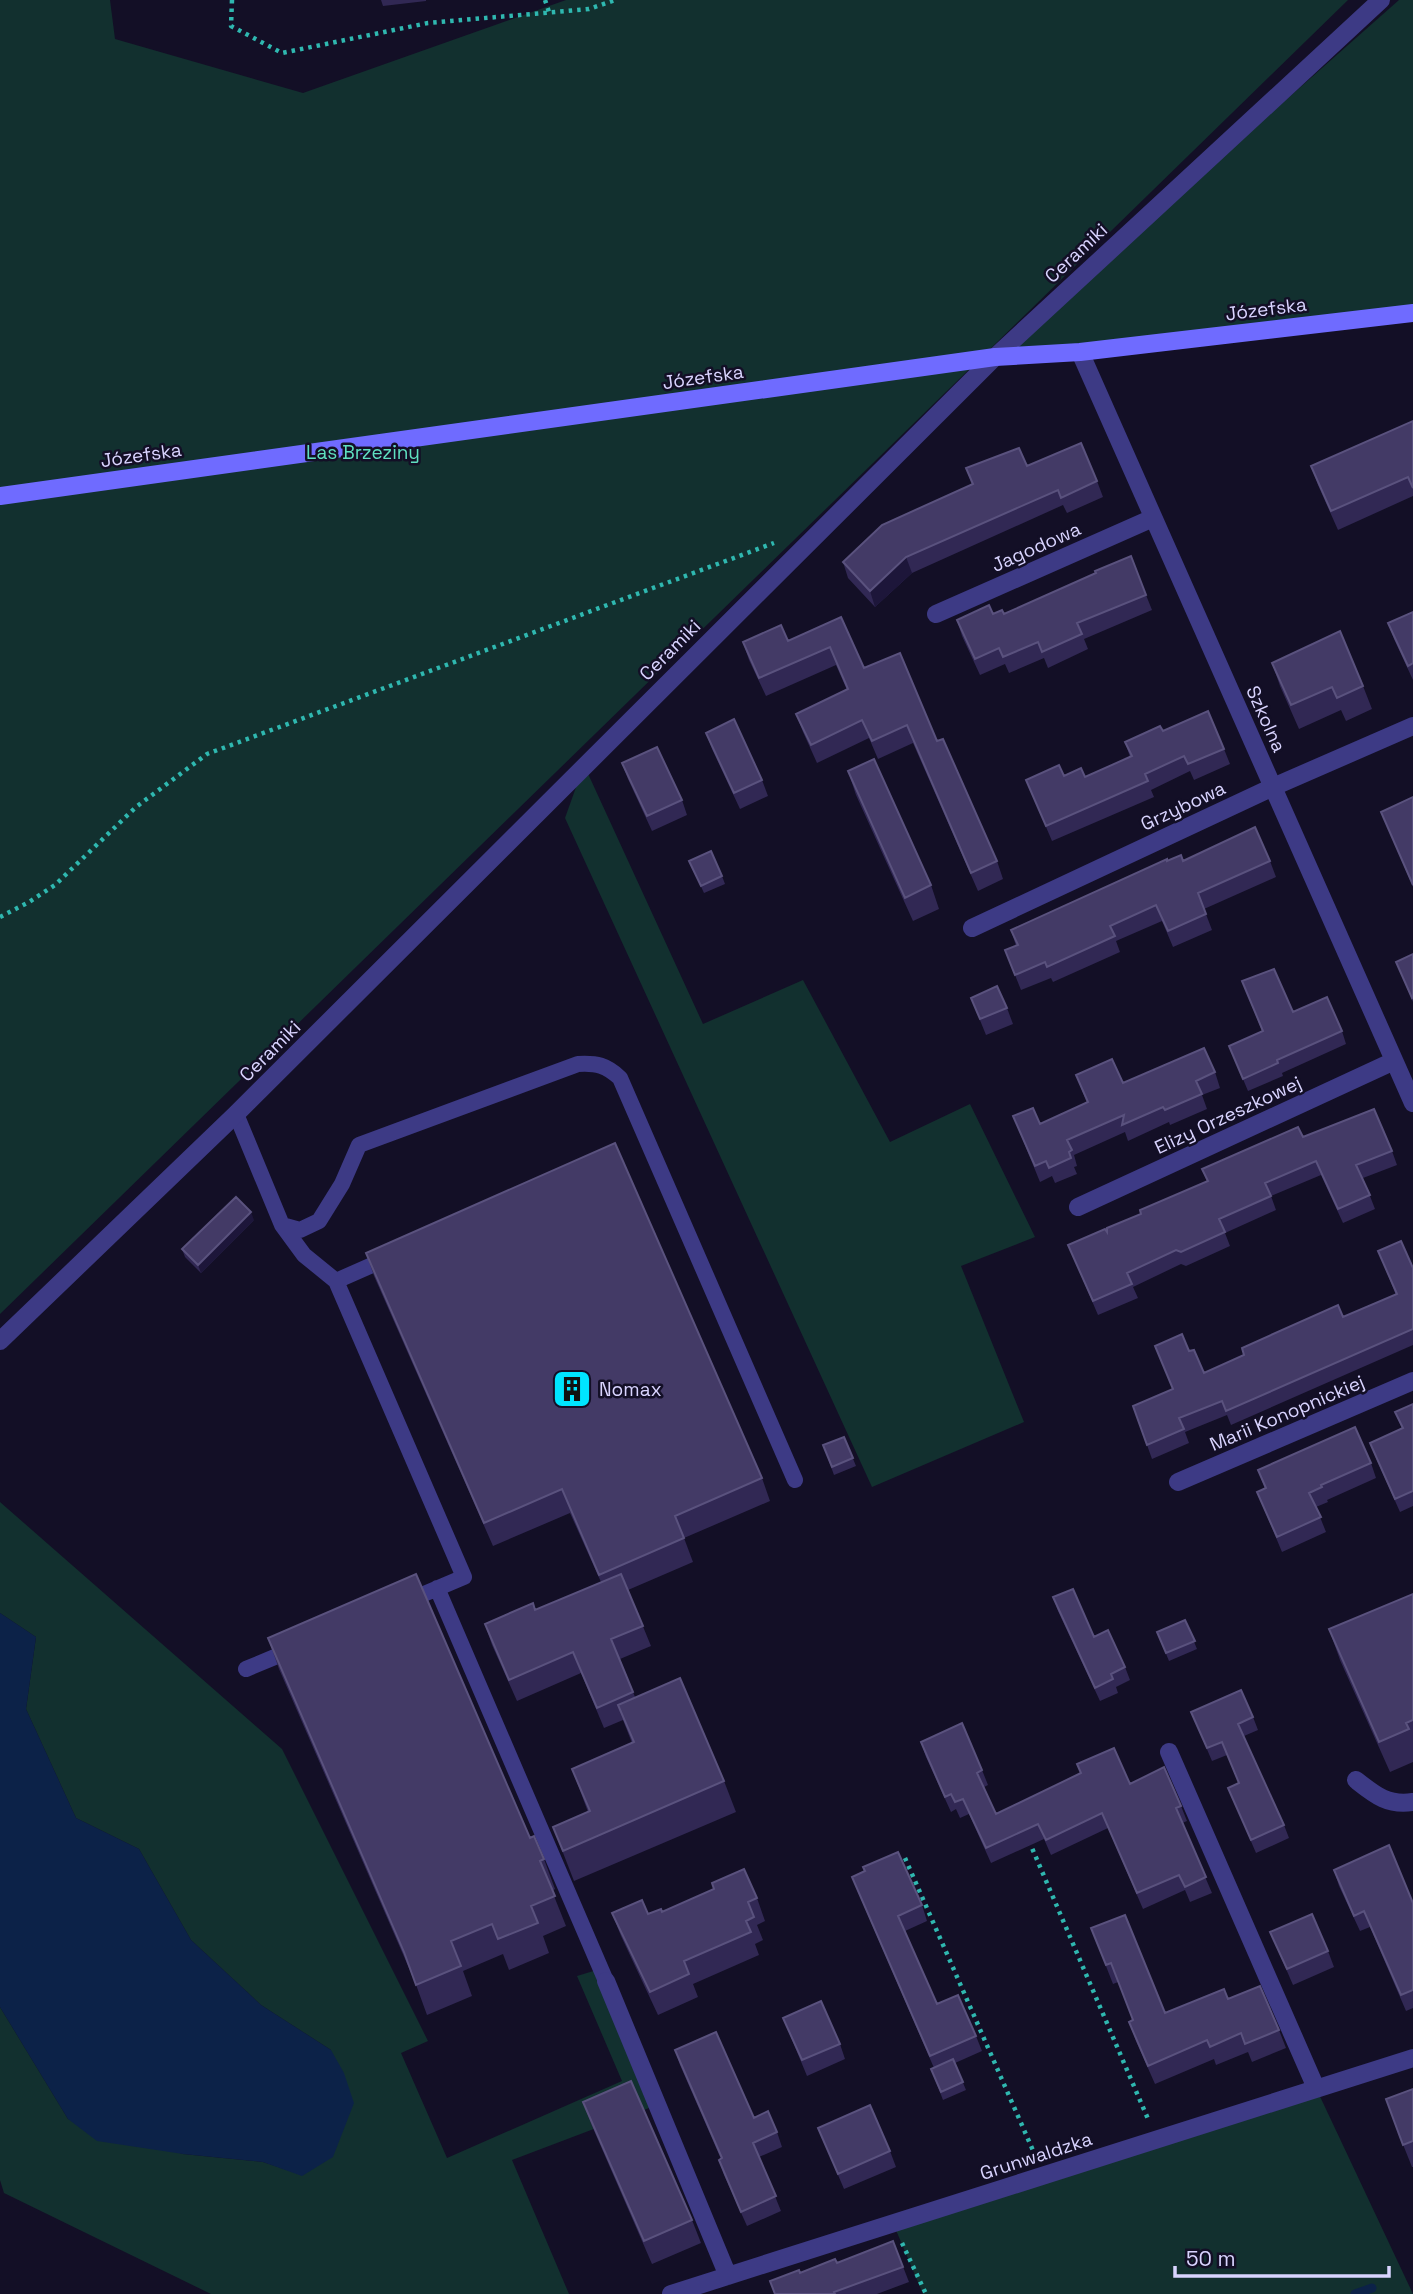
<svg xmlns="http://www.w3.org/2000/svg" width="1413" height="2294" font-family="'Space Grotesk',sans-serif">
<rect width="100%" height="100%" fill="#130f26"/>
<!-- green -->
<path fill="#12302f" d="M 0,0 L 110,0 L 115,39 L 303,93 L 566,0 L 1348,0 L 0,1314 Z
M 1399,0 L 1413,0 L 1413,309 L 995,357 Z
M 584,765 L 703,1024 L 803,980 L 890,1142 L 970,1104 L 1035,1237 L 961,1266 L 1024,1422 L 872,1487 L 565,818 Z
M 0,1502 L 282,1749 L 428,2041 L 401,2053 L 447,2158 L 622,2081 L 577,1976 L 600,1969 L 657,2105 L 512,2160 L 569,2294 L 211,2294 L 4,2193 L 0,2180 L 0,2007 L 68,2119 L 183,2154 L 263,2162 L 302,2175 L 331,2050 L 261,2005 L 191,1940 L 139,1849 L 76,1818 L 26,1709 L 36,1637 L 0,1613 Z
M 1316,2088 L 1413,2294 L 923,2294 L 893,2223 Z"/>
<!-- water -->
<path fill="#0c2248" d="M 0,1613 L 36,1637 L 26,1709 L 76,1818 L 139,1849 L 191,1940 L 261,2005 L 331,2050 L 344,2073 L 354,2103 L 333,2157 L 302,2176 L 263,2162 L 183,2154 L 97,2141 L 68,2119 L 0,2007 Z"/>
<g fill="none" stroke-linecap="round" stroke-linejoin="round">
<!-- stream -->
<path stroke="#0c2248" stroke-width="9" d="M 1355,2294 L 1372,2288"/>
<!-- path -->
<path stroke="#2fb8b0" stroke-width="4.5" stroke-dasharray="3.5 5" stroke-linecap="butt" d="M 232,0 L 231,26 L 282,53 L 428,23 L 589,9 L 615,0
M 545,0 L 549,12
M 0,917 L 29,902 L 55,885 L 136,807 L 207,754 L 774,543
M 1029,1841 L 1148,2119
M 905,1858 L 1035,2155
M 902,2243 L 926,2294"/>
<!-- lane -->
<path stroke="#3d3a85" stroke-width="16" d="M 236,1114 L 282,1225 L 304,1255 L 336,1281
M 282,1225 L 300,1230 L 319,1221 L 342,1184 L 359,1145 L 578,1064 C 597,1063 606,1065 620,1078 L 795,1480
M 388,1258 L 336,1281 L 464,1577 L 405,1602
M 437,1588 L 606,1981
M 246,1669 L 294,1649"/>
<!-- street -->
<path stroke="#3d3a85" stroke-width="18" d="M 1080,352 L 1413,1103
M 936,614 L 1153,518
M 972,928 L 1273,787 L 1413,726
M 1078,1207 L 1394,1061
M 0,1341 L 236,1114 L 995,357 L 1381,0
M 1178,1482 L 1413,1381
M 1169,1752 L 1316,2088
M 1356,1780 C 1375,1795 1388,1806 1413,1802
M 606,1981 L 728,2276
M 671,2294 L 1413,2058"/>
<!-- secondary -->
<path stroke="#6f6bff" stroke-width="18" d="M 0,496 L 995,357 L 1080,352 L 1413,313"/>
</g>
<!-- wall -->
<path fill="#312854" d="M 381,0 L 426,0 L 426,1 L 383,6 Z
M 1413,421 L 1413,496 L 1338,530 L 1318,485 L 1311,466 Z
M 1027,466 L 1097,481 L 1103,497 L 1067,513 L 1063,505 L 912,573 L 875,607 L 848,578 L 843,562 L 972,485 L 966,468 Z
M 1146,595 L 1152,610 L 1084,639 L 1088,649 L 1048,668 L 1044,658 L 1009,673 L 1005,664 L 980,675 L 962,636 L 957,620 L 993,614 L 1004,614 Z
M 1413,612 L 1413,680 L 1394,639 L 1388,623 Z
M 841,617 L 864,668 L 937,741 L 997,861 L 1003,879 L 978,891 L 913,743 L 878,759 L 869,738 L 817,763 L 803,732 L 796,714 L 847,690 L 836,665 L 766,696 L 749,660 L 743,642 L 788,641 Z
M 1272,663 L 1363,686 L 1372,709 L 1346,721 L 1341,710 L 1299,729 L 1280,686 Z
M 1163,731 L 1224,749 L 1230,764 L 1194,780 L 1190,771 L 1151,790 L 1154,797 L 1052,841 L 1026,780 L 1064,776 L 1085,777 L 1130,757 L 1125,742 Z
M 706,733 L 762,780 L 768,796 L 740,809 L 712,749 Z
M 622,763 L 682,800 L 687,815 L 652,831 L 628,779 Z
M 848,771 L 931,885 L 939,909 L 913,921 L 856,795 Z
M 1413,797 L 1413,887 L 1381,812 Z
M 689,861 L 722,876 L 725,884 L 704,893 Z
M 1167,861 L 1270,861 L 1276,877 L 1204,909 L 1212,930 L 1173,947 L 1162,921 L 1116,941 L 1120,952 L 1053,982 L 1051,978 L 1021,990 L 1005,950 L 1016,946 L 1011,930 Z
M 1413,954 L 1413,1002 L 1396,962 Z
M 1242,981 L 1293,1012 L 1342,1031 L 1346,1044 L 1282,1073 L 1283,1076 L 1248,1091 L 1229,1046 L 1262,1031 Z
M 971,998 L 1007,1008 L 1013,1024 L 986,1035 Z
M 1215,1072 L 1220,1088 L 1202,1095 L 1207,1109 L 1170,1125 L 1169,1122 L 1128,1141 L 1125,1132 L 1074,1155 L 1077,1166 L 1074,1167 L 1077,1174 L 1055,1183 L 1052,1176 L 1040,1182 L 1013,1116 L 1040,1124 L 1087,1103 L 1076,1075 L 1123,1083 Z
M 1303,1137 L 1392,1151 L 1397,1165 L 1363,1178 L 1375,1209 L 1343,1223 L 1321,1175 L 1271,1196 L 1276,1210 L 1225,1233 L 1230,1246 L 1186,1266 L 1181,1264 L 1133,1287 L 1138,1298 L 1098,1315 L 1068,1245 L 1107,1232 L 1207,1182 L 1202,1169 Z
M 254,1220 L 201,1273 L 185,1257 L 182,1249 Z
M 1378,1251 L 1413,1268 L 1413,1345 L 1231,1425 L 1227,1415 L 1185,1432 L 1189,1443 L 1152,1459 L 1133,1406 L 1173,1389 L 1155,1346 L 1189,1351 L 1204,1373 L 1396,1295 Z
M 366,1253 L 762,1478 L 770,1501 L 684,1538 L 693,1562 L 628,1590 L 651,1646 L 620,1659 L 635,1697 L 724,1781 L 736,1812 L 574,1881 L 553,1827 L 588,1812 L 572,1769 L 632,1743 L 623,1720 L 604,1728 L 581,1673 L 517,1701 L 492,1645 L 485,1624 L 535,1610 L 601,1582 L 570,1513 L 493,1546 L 374,1276 Z
M 1413,1404 L 1413,1506 L 1400,1512 L 1375,1456 L 1370,1443 L 1402,1429 L 1395,1412 Z
M 844,1437 L 856,1466 L 834,1475 L 823,1445 Z
M 1371,1463 L 1376,1478 L 1327,1500 L 1328,1502 L 1316,1507 L 1326,1532 L 1282,1552 L 1257,1492 L 1265,1489 L 1258,1470 Z
M 1413,1594 L 1413,1762 L 1390,1772 L 1340,1660 L 1329,1629 Z
M 1053,1597 L 1125,1667 L 1130,1680 L 1116,1687 L 1118,1693 L 1100,1701 L 1058,1611 Z
M 1185,1620 L 1197,1649 L 1169,1661 L 1157,1632 Z
M 268,1638 L 530,1838 L 544,1859 L 555,1889 L 552,1891 L 566,1926 L 543,1936 L 549,1953 L 509,1970 L 503,1954 L 463,1971 L 472,1996 L 427,2015 L 415,1982 L 279,1669 Z
M 1191,1712 L 1253,1717 L 1258,1730 L 1244,1736 L 1284,1825 L 1289,1838 L 1256,1853 L 1228,1788 L 1239,1783 L 1227,1755 L 1212,1761 Z
M 921,1742 L 982,1770 L 988,1785 L 984,1787 L 996,1814 L 1130,1784 L 1181,1806 L 1187,1821 L 1182,1823 L 1212,1893 L 1190,1902 L 1185,1890 L 1143,1909 L 1108,1828 L 1051,1855 L 1044,1839 L 991,1863 L 969,1814 L 960,1818 L 956,1809 L 951,1812 L 926,1757 Z
M 1334,1870 L 1413,1903 L 1413,2008 L 1406,2011 L 1370,1927 L 1360,1931 L 1339,1886 Z
M 852,1877 L 922,1905 L 927,1921 L 905,1931 L 937,2004 L 976,2036 L 982,2051 L 955,2063 L 966,2090 L 943,2100 L 931,2069 L 934,2068 L 858,1892 Z
M 757,1898 L 765,1921 L 757,1925 L 763,1940 L 755,1944 L 759,1955 L 693,1984 L 698,1997 L 658,2015 L 621,1936 L 612,1913 L 648,1914 Z
M 1091,1928 L 1165,2013 L 1228,1999 L 1279,2030 L 1286,2048 L 1252,2062 L 1248,2052 L 1216,2065 L 1214,2059 L 1155,2084 L 1136,2041 L 1129,2022 L 1133,2020 L 1118,1982 L 1113,1984 Z
M 1270,1932 L 1328,1951 L 1334,1967 L 1293,1985 Z
M 783,2018 L 840,2044 L 845,2059 L 807,2076 Z
M 675,2050 L 754,2118 L 777,2132 L 782,2147 L 759,2157 L 781,2211 L 747,2226 L 724,2175 L 719,2160 L 721,2159 L 680,2065 Z
M 1413,2089 L 1413,2167 L 1412,2167 L 1394,2122 Z
M 583,2102 L 692,2220 L 701,2243 L 652,2264 L 592,2126 Z
M 818,2128 L 890,2151 L 896,2167 L 844,2189 Z
M 893,2241 L 909,2282 L 877,2294 L 774,2294 L 800,2273 L 837,2263 Z"/>
<!-- shaded-wall -->
<path fill="#1d163a" d="M 906,557 L 912,573 L 875,607 L 870,591 Z
M 251,1212 L 254,1220 L 201,1273 L 198,1265 Z"/>
<!-- building -->
<path fill="#433a66" stroke="#5a527e" stroke-width="2" d="M 1413,421 L 1413,488 L 1408,477 L 1331,511 L 1311,466 Z
M 1081,443 L 1097,481 L 1061,498 L 1058,490 L 906,557 L 870,591 L 843,562 L 882,525 L 973,484 L 966,468 L 1019,448 L 1027,466 Z
M 1131,556 L 1146,595 L 1077,623 L 1082,634 L 1042,652 L 1038,642 L 1003,657 L 999,648 L 975,659 L 957,620 L 989,605 L 993,614 L 1002,610 L 1004,614 L 1096,573 L 1095,571 Z
M 1413,612 L 1413,663 L 1408,666 L 1388,623 Z
M 841,617 L 864,668 L 900,653 L 937,741 L 943,739 L 997,861 L 971,873 L 907,725 L 872,741 L 862,720 L 811,745 L 796,714 L 848,689 L 830,647 L 759,678 L 743,642 L 781,625 L 788,641 Z
M 1340,631 L 1363,686 L 1337,698 L 1332,687 L 1291,705 L 1272,663 Z
M 1208,711 L 1224,749 L 1188,764 L 1184,756 L 1145,774 L 1148,781 L 1046,826 L 1026,780 L 1059,765 L 1064,776 L 1081,768 L 1085,777 L 1132,756 L 1125,742 L 1160,726 L 1163,731 Z
M 734,719 L 762,780 L 734,793 L 706,733 Z
M 657,747 L 682,800 L 647,816 L 622,763 Z
M 874,759 L 931,885 L 905,898 L 848,771 Z
M 1413,797 L 1413,885 L 1381,812 Z
M 1255,827 L 1270,861 L 1198,893 L 1206,914 L 1168,931 L 1156,905 L 1110,926 L 1115,936 L 1047,967 L 1045,962 L 1015,975 L 1005,950 L 1018,945 L 1011,930 L 1167,859 L 1167,861 L 1181,855 L 1183,861 Z
M 711,851 L 722,876 L 701,886 L 689,861 Z
M 1413,954 L 1413,997 L 1412,998 L 1396,962 Z
M 1274,969 L 1293,1012 L 1327,997 L 1342,1031 L 1277,1060 L 1278,1063 L 1243,1079 L 1229,1046 L 1263,1031 L 1242,981 Z
M 997,986 L 1007,1008 L 980,1019 L 971,998 Z
M 1204,1048 L 1215,1072 L 1196,1081 L 1202,1094 L 1165,1110 L 1163,1107 L 1122,1125 L 1124,1115 L 1067,1140 L 1072,1150 L 1069,1152 L 1071,1158 L 1049,1168 L 1046,1161 L 1035,1166 L 1013,1116 L 1033,1108 L 1040,1124 L 1088,1102 L 1076,1075 L 1112,1059 L 1123,1083 Z
M 1374,1109 L 1392,1151 L 1356,1165 L 1370,1195 L 1338,1209 L 1316,1161 L 1265,1183 L 1271,1196 L 1219,1219 L 1225,1232 L 1181,1252 L 1176,1250 L 1127,1273 L 1132,1284 L 1093,1301 L 1068,1245 L 1105,1229 L 1107,1232 L 1107,1228 L 1141,1214 L 1140,1210 L 1208,1181 L 1202,1169 L 1298,1127 L 1303,1137 Z
M 615,1143 L 762,1478 L 675,1516 L 684,1538 L 599,1575 L 562,1489 L 484,1523 L 366,1253 Z
M 236,1197 L 251,1212 L 198,1265 L 182,1249 Z
M 1401,1241 L 1413,1268 L 1413,1329 L 1226,1411 L 1222,1401 L 1179,1418 L 1184,1429 L 1147,1445 L 1133,1406 L 1173,1389 L 1155,1346 L 1182,1334 L 1189,1351 L 1194,1350 L 1204,1373 L 1244,1355 L 1242,1348 L 1338,1305 L 1343,1317 L 1397,1294 L 1378,1251 Z
M 1413,1404 L 1413,1491 L 1395,1499 L 1370,1443 L 1403,1428 L 1395,1412 Z
M 1355,1427 L 1371,1463 L 1321,1485 L 1322,1487 L 1309,1493 L 1321,1517 L 1277,1537 L 1257,1492 L 1266,1488 L 1258,1470 Z
M 844,1437 L 853,1458 L 832,1467 L 823,1445 Z
M 416,1574 L 530,1838 L 534,1836 L 544,1859 L 540,1861 L 555,1896 L 531,1906 L 538,1923 L 498,1939 L 492,1924 L 451,1941 L 461,1966 L 416,1985 L 404,1952 L 268,1638 Z
M 621,1574 L 643,1626 L 611,1639 L 633,1692 L 597,1708 L 573,1652 L 509,1680 L 485,1624 L 533,1603 L 535,1610 Z
M 1073,1589 L 1094,1637 L 1108,1630 L 1125,1667 L 1111,1674 L 1113,1679 L 1095,1688 L 1053,1597 Z
M 1413,1594 L 1413,1720 L 1406,1723 L 1409,1729 L 1379,1742 L 1329,1629 Z
M 1185,1620 L 1195,1641 L 1166,1653 L 1157,1632 Z
M 680,1678 L 724,1781 L 563,1851 L 553,1827 L 590,1811 L 572,1769 L 634,1742 L 618,1705 Z
M 1241,1690 L 1253,1717 L 1238,1724 L 1284,1825 L 1251,1840 L 1228,1788 L 1239,1783 L 1222,1742 L 1207,1748 L 1191,1712 Z
M 962,1723 L 982,1770 L 977,1773 L 996,1814 L 1081,1773 L 1077,1764 L 1114,1748 L 1130,1784 L 1164,1767 L 1181,1806 L 1176,1808 L 1206,1877 L 1185,1887 L 1179,1875 L 1137,1893 L 1102,1813 L 1046,1840 L 1038,1824 L 986,1848 L 963,1799 L 955,1802 L 951,1794 L 945,1797 L 921,1742 Z
M 1389,1845 L 1413,1903 L 1413,1990 L 1401,1995 L 1364,1911 L 1354,1916 L 1334,1870 Z
M 898,1852 L 922,1905 L 898,1916 L 937,2004 L 958,1995 L 976,2036 L 930,2056 L 852,1877 L 865,1871 L 863,1867 Z
M 744,1869 L 757,1898 L 748,1902 L 754,1917 L 746,1921 L 751,1932 L 684,1961 L 689,1974 L 650,1992 L 612,1913 L 642,1900 L 648,1914 L 661,1909 L 662,1912 L 714,1889 L 712,1883 Z
M 1312,1914 L 1328,1951 L 1287,1969 L 1270,1932 Z
M 1125,1915 L 1165,2013 L 1224,1989 L 1228,1999 L 1260,1986 L 1279,2030 L 1245,2044 L 1241,2033 L 1210,2047 L 1207,2040 L 1148,2066 L 1129,2022 L 1133,2020 L 1111,1963 L 1106,1965 L 1091,1928 Z
M 821,2001 L 840,2044 L 802,2060 L 783,2018 Z
M 716,2032 L 754,2118 L 768,2111 L 777,2132 L 753,2143 L 776,2196 L 741,2212 L 719,2160 L 722,2158 L 675,2050 Z
M 953,2059 L 963,2082 L 941,2092 L 931,2069 Z
M 631,2081 L 692,2220 L 644,2241 L 583,2102 Z
M 1413,2089 L 1413,2141 L 1403,2145 L 1386,2099 Z
M 870,2105 L 890,2151 L 838,2174 L 818,2128 Z
M 893,2241 L 903,2267 L 834,2292 L 835,2294 L 775,2294 L 770,2281 L 799,2270 L 800,2273 L 835,2259 L 837,2263 Z"/>
<!-- icons -->
<defs>
<g id="building-square" transform="scale(2.0125)"><rect x="-9" y="-9" width="18" height="18" rx="4" fill="#00e5ff" stroke="#130f26"/><path d="M-4-6H4V6H1V3H-1V6H-4ZM-2.5-4.3h1.7v1.8h-1.7ZM.8-4.3h1.7v1.8H.8ZM-2.5-1h1.7V.8h-1.7ZM.8-1h1.7V.8H.8Z" fill="#111"/></g>
</defs>
<g fill-rule="evenodd">
<use href="#building-square" x="572" y="1389"/>
</g>
<g text-anchor="middle" dominant-baseline="central" stroke-width="5" stroke-linejoin="round" paint-order="stroke">
<!-- street labels -->
<g font-size="19" fill="#d9d4ff" stroke="#130f26">
<text transform="translate(1076 253) rotate(-43)">Ceramiki</text>
<text transform="translate(1266 309) rotate(-7)">Józefska</text>
<text transform="translate(703 377) rotate(-8)">Józefska</text>
<text transform="translate(141 455) rotate(-8)">Józefska</text>
<text transform="translate(1036 547) rotate(-24)">Jagodowa</text>
<text transform="translate(670 650) rotate(-45)">Ceramiki</text>
<text transform="translate(1266 719) rotate(66)">Szkolna</text>
<text transform="translate(1183 806) rotate(-25)">Grzybowa</text>
<text transform="translate(270 1051) rotate(-45)">Ceramiki</text>
<text transform="translate(1228 1115) rotate(-25)">Elizy Orzeszkowej</text>
<text transform="translate(1287 1413) rotate(-23)">Marii Konopnickiej</text>
<text transform="translate(1036 2156) rotate(-18)">Grunwaldzka</text>
</g>
<!-- park labels -->
<g font-size="19" fill="#5fe0c0" stroke="#130f26">
<text x="363" y="452">Las Brzeziny</text>
</g>
<!-- poi labels -->
<g font-size="19" fill="#d9d4ff" stroke="#130f26" text-anchor="start">
<text x="599" y="1389">Nomax</text>
</g>
</g>
<!-- scale -->
<path d="M1175 2266v10h214v-10" fill="none" stroke="#d9d4ff" stroke-width="3.5"/>
<text x="1186" y="2266" font-size="21" fill="#d9d4ff" stroke="#130f26" stroke-width="5" paint-order="stroke">50 m</text>
</svg>
